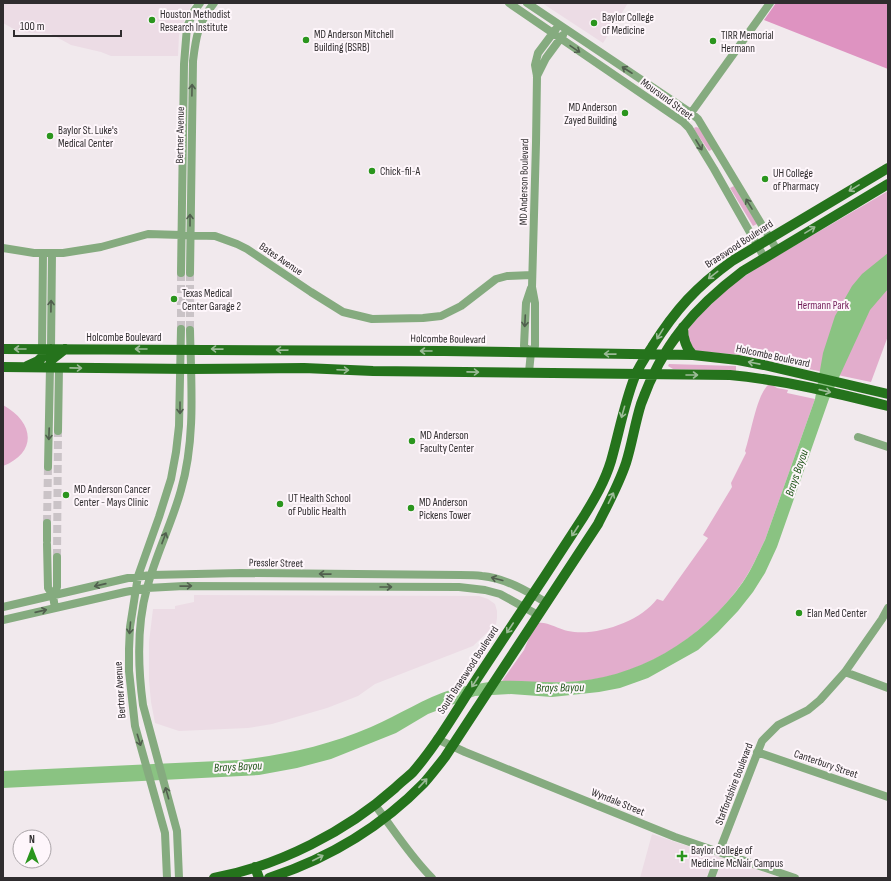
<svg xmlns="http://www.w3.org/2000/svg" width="891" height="881" font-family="'Sofia Sans Condensed',sans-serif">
<rect width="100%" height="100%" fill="#f1e9ed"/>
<!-- built -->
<path fill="#ecdce5" d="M 3,3 L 193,3 L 186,15 L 179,35 L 178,56 L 111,56 L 101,52 L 71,45 L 51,34 L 19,32 L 3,23 Z
M 542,3 L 628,3 L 603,43 Z
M 194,595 L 479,596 L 488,599 L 495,604 L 497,611 L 497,618 L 496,624 L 473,646 L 375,684 L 358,696 L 327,708 L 272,724 L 248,728 L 179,731 L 155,723 L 151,702 L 149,680 L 149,642 L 153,609 L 175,609 L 175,606 L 194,602 Z
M 652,834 L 782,878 L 640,878 Z"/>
<!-- green -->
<path fill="#e2adcc" d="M 696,127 L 699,128 L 713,149 L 709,151 L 695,131 L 694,128 Z
M 734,186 L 757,224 L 753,226 L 730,188 Z
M 888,191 L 888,336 L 871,382 L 742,355 L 696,351 L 690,345 L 688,331 L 689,328 L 702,313 L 733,284 L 760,266 Z
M 669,364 L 736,366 L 736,371 L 673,369 L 668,366 Z
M 771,384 L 777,388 L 788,390 L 787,393 L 815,399 L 765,540 C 758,554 752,569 742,583 C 707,633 651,671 590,680 C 561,684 531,682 502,681 L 524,650 L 529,638 L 538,623 C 546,621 559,629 568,631 C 595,637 640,622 657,599 L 663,601 L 708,538 L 703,535 L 732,487 L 731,483 L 746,453 L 745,451 C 751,434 756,397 768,385 Z
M 3,405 C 34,422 38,452 3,466 Z"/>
<!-- forest -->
<path fill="#de93c1" d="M 776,3 L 888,3 L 888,69 L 764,20 Z"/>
<!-- water -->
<path fill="#8ac382" d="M 888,253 L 888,289 L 870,310 L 829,399 L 777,547 L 765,573 L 753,592 L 738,611 L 718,632 L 698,650 L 648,678 L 620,688 L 599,692 L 552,697 L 511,694 L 475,696 L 428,714 L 396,733 L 331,759 L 297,768 L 259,775 L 3,788 L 3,771 L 240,760 C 285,755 329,745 371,727 C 399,715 424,698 453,689 C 469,685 485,682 501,681 C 522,680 543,683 564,682 C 636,680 702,640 743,582 C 752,569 758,554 765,540 L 815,399 L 823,353 L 835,316 L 852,286 L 862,274 Z"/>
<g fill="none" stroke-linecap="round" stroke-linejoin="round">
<!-- minor-tunnel -->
<path stroke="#cac3c7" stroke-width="8" stroke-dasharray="8 4" stroke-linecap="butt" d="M 181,273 L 181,329
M 190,273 L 190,330
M 47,523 L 48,467
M 57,557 L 58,431"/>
<!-- minor -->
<path stroke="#85ab7f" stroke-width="8" d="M 509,3 L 683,122 L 689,128 L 714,169 L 764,257
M 527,3 L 691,113 L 698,119 L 777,250
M 537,76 L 546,58 L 563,35
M 683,122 L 691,113 L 770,3
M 3,248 L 34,253 L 63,253 L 101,247 L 148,234 L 215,236 L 237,244 L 247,249 L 311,292 L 343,312 L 372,319 L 423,318 L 441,316 L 461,306 L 496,279 L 507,276 L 532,275
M 181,273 L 184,64 L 187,27 L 194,11 L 200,3
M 190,273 L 193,61 C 196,36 198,23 214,3
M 42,349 L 43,253
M 51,349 L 52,253
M 531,352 L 524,346 L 526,303 L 531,288
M 529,372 L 531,352 L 535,346 L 535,303 L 532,287 L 536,143 L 537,76 L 535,65 L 538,53 L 556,29
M 58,431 L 59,367
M 858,437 L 888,447
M 48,467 L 50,367
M 47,541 L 47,523
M 47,544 L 48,588 L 53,596 L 55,608
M 53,596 L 57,587 L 57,557
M 3,607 L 128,578 L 151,575 L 241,573 L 460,575 C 467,575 475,575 482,576 C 505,578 527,591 547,603
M 3,620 L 125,592 L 147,588 L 184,586 L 459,587 L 485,590 L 500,594 L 538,615
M 845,672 L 888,688
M 437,739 L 465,752 L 675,837 L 795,878
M 757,752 L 888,797
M 375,805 C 394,830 410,856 432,878
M 719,852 L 762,741 L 778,725 L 808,710 L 820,700 L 845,672 L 882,619 L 888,608
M 167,878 L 165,833 L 135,726 L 129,671 L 129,649 L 130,627 L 138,576 L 159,517 L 171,479 L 176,452 L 179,426 L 181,329
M 179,878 L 177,831 L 143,705 C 138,668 137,624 147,588 C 156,554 172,523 181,490 C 196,438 191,382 190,330
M 711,878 L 715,867"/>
<!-- major -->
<path stroke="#25731c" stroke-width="10" d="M 683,327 C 683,338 685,347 693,355
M 3,349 L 444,351 L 693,355 L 738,360 L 764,365 L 888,394
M 27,366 L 38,361 L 51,349
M 3,367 L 191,369 L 304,368 L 373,371 L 730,375 C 784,380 836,393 888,406
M 50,367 L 51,360 L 65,349
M 255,867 L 259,878
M 214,878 C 279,866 347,831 395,788 C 401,782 408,777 413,772 C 438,743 458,708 478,677 C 514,623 549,570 584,516 C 595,498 605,481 611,461 C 619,433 624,404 635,376 C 639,366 646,356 652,347 C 676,309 696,287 732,261 L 888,168
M 269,878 C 327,859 381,827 424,783 C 431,775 438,766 445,757 L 598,524 C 608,504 619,484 626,463 C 632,444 635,423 641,404 C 662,345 694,308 743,271 L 888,184"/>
</g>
<!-- one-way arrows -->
<defs><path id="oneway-shaft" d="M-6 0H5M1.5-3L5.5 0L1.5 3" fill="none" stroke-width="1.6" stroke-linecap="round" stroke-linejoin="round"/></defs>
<g stroke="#515f4e">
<use href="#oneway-shaft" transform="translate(575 49) rotate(34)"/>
<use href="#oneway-shaft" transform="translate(627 70) rotate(-147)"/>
<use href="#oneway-shaft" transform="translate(192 90) rotate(-89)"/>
<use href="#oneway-shaft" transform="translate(699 145) rotate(59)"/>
<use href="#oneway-shaft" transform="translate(749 204) rotate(-121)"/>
<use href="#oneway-shaft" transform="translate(190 220) rotate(-90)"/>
<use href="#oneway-shaft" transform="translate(51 306) rotate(-89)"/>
<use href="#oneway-shaft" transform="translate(525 321) rotate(93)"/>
<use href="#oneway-shaft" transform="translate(180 408) rotate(90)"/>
<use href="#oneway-shaft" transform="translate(49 434) rotate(92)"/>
<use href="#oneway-shaft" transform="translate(164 538) rotate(-69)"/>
<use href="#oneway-shaft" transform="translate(325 574) rotate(-179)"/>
<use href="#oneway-shaft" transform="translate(497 579) rotate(-165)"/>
<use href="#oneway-shaft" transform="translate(100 585) rotate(167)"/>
<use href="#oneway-shaft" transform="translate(186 586) rotate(-1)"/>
<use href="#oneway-shaft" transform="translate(386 587)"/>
<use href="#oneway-shaft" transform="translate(41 611) rotate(-13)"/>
<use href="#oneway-shaft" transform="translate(130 628) rotate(95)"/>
<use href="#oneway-shaft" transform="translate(139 740) rotate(73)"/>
<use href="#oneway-shaft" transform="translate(167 793) rotate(-106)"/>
</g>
<g stroke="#9cbb97">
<use href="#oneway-shaft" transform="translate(854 188) rotate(149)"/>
<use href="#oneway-shaft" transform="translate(810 230) rotate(-31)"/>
<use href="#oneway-shaft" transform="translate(713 275) rotate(142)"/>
<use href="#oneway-shaft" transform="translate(660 334) rotate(122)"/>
<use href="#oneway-shaft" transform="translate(20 349) rotate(-180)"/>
<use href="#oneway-shaft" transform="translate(141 349) rotate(-180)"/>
<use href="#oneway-shaft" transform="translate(217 349) rotate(-179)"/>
<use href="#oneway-shaft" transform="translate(282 350) rotate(-179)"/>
<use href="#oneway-shaft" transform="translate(426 351) rotate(180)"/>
<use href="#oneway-shaft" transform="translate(610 354) rotate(-179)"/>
<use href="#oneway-shaft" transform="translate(754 363) rotate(-169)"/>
<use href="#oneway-shaft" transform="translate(76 368) rotate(1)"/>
<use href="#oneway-shaft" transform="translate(343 370) rotate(2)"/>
<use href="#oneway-shaft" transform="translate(473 372) rotate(1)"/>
<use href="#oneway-shaft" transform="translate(692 375)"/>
<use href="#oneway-shaft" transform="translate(825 391) rotate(13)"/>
<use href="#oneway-shaft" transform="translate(623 412) rotate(106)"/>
<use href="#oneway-shaft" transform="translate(611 498) rotate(-64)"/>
<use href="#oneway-shaft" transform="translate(575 531) rotate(123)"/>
<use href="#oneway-shaft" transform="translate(510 628) rotate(123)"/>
<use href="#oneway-shaft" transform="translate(475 682) rotate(123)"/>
<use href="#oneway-shaft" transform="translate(423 783) rotate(-47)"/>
<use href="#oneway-shaft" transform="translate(318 858) rotate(-27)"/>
</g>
<!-- markers -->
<g fill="#2a951d" stroke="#fef6fb" stroke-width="1.5">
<circle cx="152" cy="20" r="4"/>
<circle cx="594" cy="23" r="4"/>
<circle cx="306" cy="40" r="4"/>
<circle cx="713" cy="41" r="4"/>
<circle cx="625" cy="113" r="4"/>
<circle cx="50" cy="136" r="4"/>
<circle cx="372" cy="171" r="4"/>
<circle cx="765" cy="179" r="4"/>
<circle cx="174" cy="299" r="4"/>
<circle cx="412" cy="441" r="4"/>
<circle cx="66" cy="495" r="4"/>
<circle cx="280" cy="504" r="4"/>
<circle cx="411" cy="508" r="4"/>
<circle cx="799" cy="613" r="4"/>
<path d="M680 850h4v4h4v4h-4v4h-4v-4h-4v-4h4z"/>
</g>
<g text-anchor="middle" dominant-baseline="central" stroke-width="4" stroke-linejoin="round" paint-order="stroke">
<!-- poi labels -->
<g font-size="11" fill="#2f2c2e" stroke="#fef6fb" text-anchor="start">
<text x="160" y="14">Houston Methodist<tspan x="160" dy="13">Research Institute</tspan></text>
<text x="602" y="17">Baylor College<tspan x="602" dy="13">of Medicine</tspan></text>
<text x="314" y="34">MD Anderson Mitchell<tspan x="314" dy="13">Building (BSRB)</tspan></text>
<text x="721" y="35">TIRR Memorial<tspan x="721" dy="13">Hermann</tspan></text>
<text x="617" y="107" text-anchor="end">MD Anderson<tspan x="617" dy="13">Zayed Building</tspan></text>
<text x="58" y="130">Baylor St. Luke's<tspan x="58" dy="13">Medical Center</tspan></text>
<text x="380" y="171">Chick-fil-A</text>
<text x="773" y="173">UH College<tspan x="773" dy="13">of Pharmacy</tspan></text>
<text x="182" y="293">Texas Medical<tspan x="182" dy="13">Center Garage 2</tspan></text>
<text x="420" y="435">MD Anderson<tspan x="420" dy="13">Faculty Center</tspan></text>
<text x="74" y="489">MD Anderson Cancer<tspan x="74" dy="13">Center - Mays Clinic</tspan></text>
<text x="288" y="498">UT Health School<tspan x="288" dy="13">of Public Health</tspan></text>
<text x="419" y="502">MD Anderson<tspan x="419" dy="13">Pickens Tower</tspan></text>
<text x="807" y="613">Elan Med Center</text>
<text x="691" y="850">Baylor College of<tspan x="691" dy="13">Medicine McNair Campus</tspan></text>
</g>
<!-- street labels -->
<g font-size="11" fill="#2f2c2e" stroke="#fef6fb">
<text transform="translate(667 99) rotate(36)">Moursund Street</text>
<text transform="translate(180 135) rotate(-89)">Bertner Avenue</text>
<text transform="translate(524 182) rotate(-89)">MD Anderson Boulevard</text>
<text transform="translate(739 244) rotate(-33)">Braeswood Boulevard</text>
<text transform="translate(281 259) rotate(34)">Bates Avenue</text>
<text x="124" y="337">Holcombe Boulevard</text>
<text transform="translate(448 339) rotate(1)">Holcombe Boulevard</text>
<text transform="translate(773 356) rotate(12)">Holcombe Boulevard</text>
<text transform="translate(276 563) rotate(1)">Pressler Street</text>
<text transform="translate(468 670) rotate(-57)">South Braeswood Boulevard</text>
<text transform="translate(120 690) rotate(-94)">Bertner Avenue</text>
<text transform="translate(826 764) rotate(19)">Canterbury Street</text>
<text transform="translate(734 784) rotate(-69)">Staffordshire Boulevard</text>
<text transform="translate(618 802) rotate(22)">Wyndale Street</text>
</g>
<!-- park labels -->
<g font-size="11" fill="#721c59" stroke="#fef6fb">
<text x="823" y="305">Hermann Park</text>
</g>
<!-- water labels -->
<g font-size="12" font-style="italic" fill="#1d5416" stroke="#fef6fb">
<text transform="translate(797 473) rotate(-71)">Brays Bayou</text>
<text transform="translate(560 688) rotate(-1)">Brays Bayou</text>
<text transform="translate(238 767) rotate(-3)">Brays Bayou</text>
</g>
</g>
<!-- border -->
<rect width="891" height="881" fill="none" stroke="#2f2c2e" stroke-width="8"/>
<!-- north arrow -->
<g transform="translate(32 849)"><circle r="19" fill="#fef6fb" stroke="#aba5a9"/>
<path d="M0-3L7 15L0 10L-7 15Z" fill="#2a951d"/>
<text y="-6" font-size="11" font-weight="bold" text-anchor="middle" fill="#2f2c2e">N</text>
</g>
<!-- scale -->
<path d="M14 30v6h107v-6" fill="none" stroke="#2f2c2e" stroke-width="2"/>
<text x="20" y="30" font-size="12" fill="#2f2c2e" stroke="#fef6fb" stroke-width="3" paint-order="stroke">100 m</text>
</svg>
